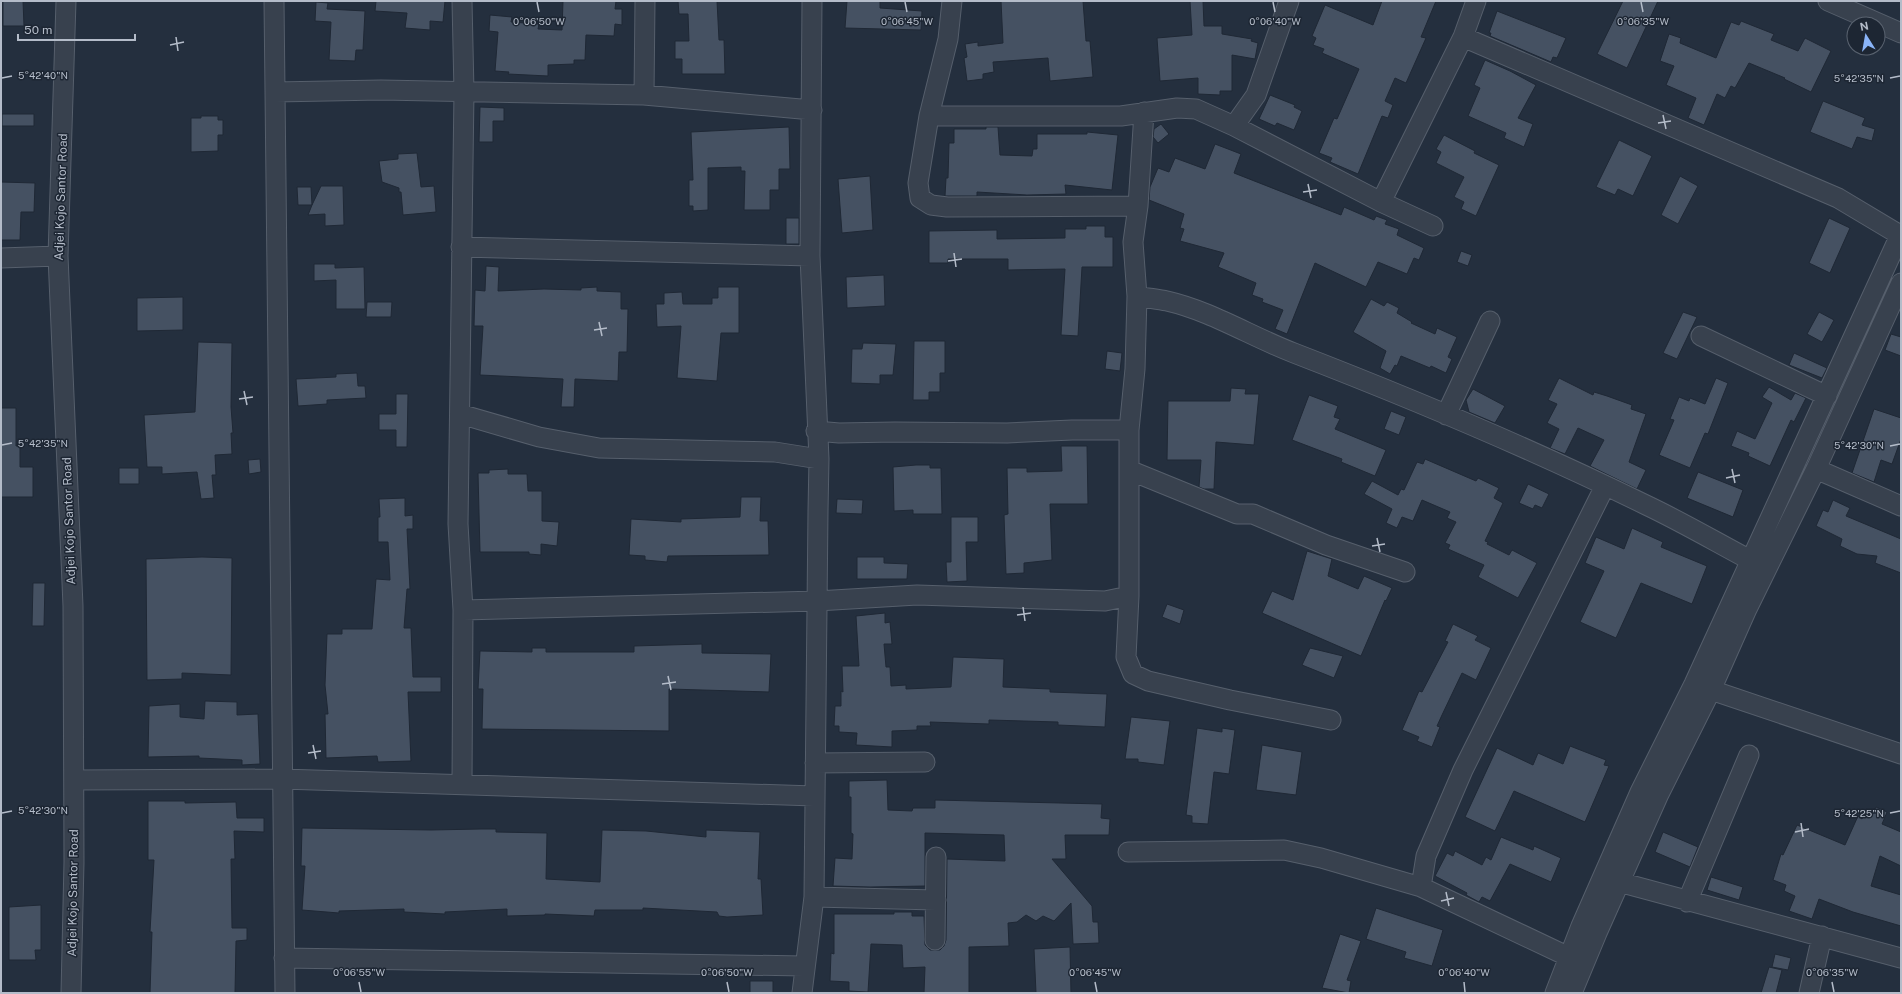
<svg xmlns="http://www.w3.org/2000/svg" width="1902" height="994" font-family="'Public Sans',sans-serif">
<rect width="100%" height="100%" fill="#242f3e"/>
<!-- building -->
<path fill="#455162" stroke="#1f2835" d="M 3,1 L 23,1 L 24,26 L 3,26 Z
M 376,1 L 445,1 L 443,22 L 430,21 L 430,30 L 405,28 L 407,13 L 375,11 Z
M 563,1 L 616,1 L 615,9 L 622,9 L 622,25 L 615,24 L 614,36 L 586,35 L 585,60 L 574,60 L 574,64 L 548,65 L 548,76 L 508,74 L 509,72 L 495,71 L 498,32 L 489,31 L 490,15 L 512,17 L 511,22 L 539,24 L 538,29 L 562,30 Z
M 678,1 L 717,1 L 719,40 L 724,40 L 725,74 L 682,74 L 682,59 L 675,59 L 675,41 L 689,41 L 688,14 L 679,14 Z
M 847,1 L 880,1 L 880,8 L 922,11 L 921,30 L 845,28 Z
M 1001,1 L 1083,1 L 1086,41 L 1090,41 L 1093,77 L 1050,81 L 1048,58 L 993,62 L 994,72 L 983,74 L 983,79 L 967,81 L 964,58 L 967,57 L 965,44 L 978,42 L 978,46 L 1003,43 Z
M 1190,1 L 1203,1 L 1204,26 L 1222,26 L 1222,34 L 1252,39 L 1251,41 L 1258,43 L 1255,59 L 1232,55 L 1232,91 L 1220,91 L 1220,95 L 1198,94 L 1198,78 L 1160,81 L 1157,38 L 1192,35 Z
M 1382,1 L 1436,1 L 1421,37 L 1426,38 L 1406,83 L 1395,78 L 1385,101 L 1393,105 L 1388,118 L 1382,116 L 1358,174 L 1330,162 L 1332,158 L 1319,153 L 1334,118 L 1337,119 L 1359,69 L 1322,53 L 1324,49 L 1313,45 L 1316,38 L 1312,36 L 1325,5 L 1373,25 Z
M 1623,1 L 1658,1 L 1627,68 L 1597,54 Z
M 316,2 L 328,3 L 327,9 L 365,11 L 363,50 L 356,50 L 355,61 L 329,60 L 331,22 L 315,21 Z
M 1497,11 L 1566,38 L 1557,58 L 1553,57 L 1551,62 L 1490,36 L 1491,33 L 1489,33 Z
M 1741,21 L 1774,34 L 1771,40 L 1798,51 L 1805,38 L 1831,51 L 1811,92 L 1784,79 L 1785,78 L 1749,63 L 1735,88 L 1731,86 L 1725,98 L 1717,94 L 1704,125 L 1688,118 L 1696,98 L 1666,85 L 1674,66 L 1660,61 L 1669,34 L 1681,38 L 1680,43 L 1716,58 L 1731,22 L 1739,25 Z
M 1485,60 L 1510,71 L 1536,85 L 1518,118 L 1533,124 L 1524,147 L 1504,138 L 1506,133 L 1468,116 L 1480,88 L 1474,85 Z
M 1270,95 L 1295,105 L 1294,107 L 1302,111 L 1294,130 L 1277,123 L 1275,126 L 1259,119 Z
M 1823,101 L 1865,118 L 1862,125 L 1875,129 L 1872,141 L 1857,137 L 1852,149 L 1810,132 Z
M 480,107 L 504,108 L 504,121 L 493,121 L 493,142 L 479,142 Z
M 2,114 L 34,114 L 34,126 L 2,126 Z
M 201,116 L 218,116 L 218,120 L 223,120 L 223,135 L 218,135 L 218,151 L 191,152 L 191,118 L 201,118 Z
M 1161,124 L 1169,134 L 1158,143 L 1153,137 L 1154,129 Z
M 789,127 L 790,169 L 779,169 L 779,190 L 770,190 L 770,210 L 744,210 L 745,171 L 741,171 L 741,167 L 708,168 L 708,210 L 693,211 L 693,206 L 689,206 L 689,180 L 693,180 L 691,132 Z
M 986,127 L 998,127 L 1000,155 L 1032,156 L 1033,149 L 1037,149 L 1037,134 L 1087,134 L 1087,132 L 1118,135 L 1112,190 L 1065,185 L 1066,194 L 1027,195 L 977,192 L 977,196 L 945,196 L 946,178 L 948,178 L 949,143 L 954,143 L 954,129 L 986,129 Z
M 1444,135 L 1475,151 L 1474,153 L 1499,165 L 1476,216 L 1461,209 L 1464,202 L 1454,197 L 1464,177 L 1436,163 L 1441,152 L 1436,149 Z
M 1619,140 L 1652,156 L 1633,196 L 1618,189 L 1615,195 L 1596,187 Z
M 1215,144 L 1241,154 L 1234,173 L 1341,215 L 1344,207 L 1374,220 L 1376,216 L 1387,220 L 1385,224 L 1399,229 L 1397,235 L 1424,248 L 1419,260 L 1414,258 L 1407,274 L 1378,262 L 1366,287 L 1315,263 L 1287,334 L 1275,329 L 1283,310 L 1262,302 L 1263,299 L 1252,295 L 1256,283 L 1218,267 L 1224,253 L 1180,241 L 1184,229 L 1180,228 L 1184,214 L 1149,200 L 1150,187 L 1158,168 L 1169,172 L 1175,158 L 1205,169 Z
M 417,153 L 421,187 L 434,186 L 436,212 L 403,215 L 401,192 L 399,192 L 399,188 L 382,182 L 379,161 L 398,159 L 398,154 Z
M 870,176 L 873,230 L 842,233 L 838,179 Z
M 1680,176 L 1698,186 L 1678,224 L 1661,215 Z
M 1,182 L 35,183 L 34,212 L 21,212 L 20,240 L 1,240 Z
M 321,186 L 343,186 L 344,225 L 325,226 L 325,214 L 308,215 L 312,205 L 298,205 L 297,187 L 311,187 L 312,205 Z
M 786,218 L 799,218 L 799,244 L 786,244 Z
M 1829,218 L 1850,228 L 1830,273 L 1809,263 Z
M 1086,226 L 1105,226 L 1105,237 L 1113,237 L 1113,267 L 1082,267 L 1078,336 L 1061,335 L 1065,269 L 1008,270 L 1008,259 L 948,259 L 948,263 L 929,263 L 929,231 L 997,230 L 997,239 L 1065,238 L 1065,229 L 1086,229 Z
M 1461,251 L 1472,255 L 1468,266 L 1457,262 Z
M 314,264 L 335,264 L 335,268 L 364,267 L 365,309 L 336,309 L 336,280 L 314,281 Z
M 486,266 L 499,267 L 498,291 L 544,289 L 581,290 L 581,288 L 597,287 L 597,291 L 621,292 L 621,309 L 628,309 L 627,352 L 619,352 L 618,381 L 575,379 L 574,407 L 561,407 L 563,379 L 480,375 L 483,326 L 474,326 L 475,290 L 485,291 Z
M 884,275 L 885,306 L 847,308 L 846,277 Z
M 718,287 L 739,287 L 739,333 L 721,333 L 717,381 L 677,378 L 681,326 L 657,327 L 656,304 L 664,304 L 664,293 L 682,292 L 683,304 L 712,304 L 712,298 L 718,298 Z
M 183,297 L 183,330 L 137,331 L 137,298 Z
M 1371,299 L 1384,306 L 1387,302 L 1399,308 L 1397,313 L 1412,322 L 1411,323 L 1435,334 L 1437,328 L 1457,337 L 1448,357 L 1452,359 L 1446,373 L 1431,366 L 1430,368 L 1401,356 L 1397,366 L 1395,365 L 1390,374 L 1380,368 L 1386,351 L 1353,332 Z
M 367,302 L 392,302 L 391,317 L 366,317 Z
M 1683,312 L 1697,317 L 1677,359 L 1663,353 Z
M 1819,312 L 1834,320 L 1822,342 L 1807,334 Z
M 1891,334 L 1901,337 L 1901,356 L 1885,350 Z
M 914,341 L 945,341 L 945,373 L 940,373 L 940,392 L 929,392 L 929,400 L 913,400 Z
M 198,342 L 232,343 L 231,407 L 233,433 L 231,433 L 232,454 L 215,455 L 216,475 L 212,475 L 214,498 L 201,499 L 197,472 L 162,474 L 162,467 L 147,467 L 144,415 L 195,412 Z
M 863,343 L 896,344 L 893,375 L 880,375 L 880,384 L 851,383 L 852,349 L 862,349 Z
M 1107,351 L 1122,353 L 1120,371 L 1105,369 Z
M 1794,353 L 1827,368 L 1822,378 L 1789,365 Z
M 357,373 L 358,386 L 365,386 L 366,398 L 327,400 L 327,404 L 298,406 L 296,379 L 336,377 L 336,374 Z
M 1559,378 L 1593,395 L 1594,392 L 1607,396 L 1632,405 L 1631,409 L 1646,414 L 1629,462 L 1646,470 L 1637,489 L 1590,466 L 1604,440 L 1578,428 L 1565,454 L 1550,448 L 1559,429 L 1547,423 L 1557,404 L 1548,400 Z
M 1716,378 L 1728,383 L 1708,434 L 1705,433 L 1690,468 L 1659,455 L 1674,420 L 1670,419 L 1679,397 L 1689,401 L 1690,398 L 1705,404 Z
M 1769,387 L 1791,400 L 1795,393 L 1806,398 L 1794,422 L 1791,420 L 1770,466 L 1748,456 L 1749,453 L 1731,446 L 1737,431 L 1755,439 L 1772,403 L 1762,397 Z
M 1231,388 L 1246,389 L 1245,394 L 1259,394 L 1254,445 L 1216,442 L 1214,489 L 1204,489 L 1199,487 L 1201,460 L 1167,460 L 1168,401 L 1230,401 Z
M 1473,389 L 1505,406 L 1495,423 L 1469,412 L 1466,400 Z
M 396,394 L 408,394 L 407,447 L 396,447 L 396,430 L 379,430 L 379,414 L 396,414 Z
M 1309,395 L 1338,406 L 1334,417 L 1340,419 L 1335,429 L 1386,450 L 1375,476 L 1341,462 L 1342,459 L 1292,440 Z
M 1,408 L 16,408 L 16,446 L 20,446 L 20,467 L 33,467 L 33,497 L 1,497 Z
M 1874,409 L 1901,418 L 1901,439 L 1892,464 L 1881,460 L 1874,482 L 1852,473 Z
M 1391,411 L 1406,417 L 1399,435 L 1384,429 Z
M 1061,446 L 1087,446 L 1088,504 L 1050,504 L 1052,560 L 1024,563 L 1024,573 L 1006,574 L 1004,515 L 1008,514 L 1007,468 L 1027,468 L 1027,472 L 1062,471 Z
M 260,459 L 261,472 L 249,474 L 248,460 Z
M 1425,459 L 1476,481 L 1478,478 L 1499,488 L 1494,498 L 1503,503 L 1485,541 L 1488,542 L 1487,544 L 1509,555 L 1512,550 L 1537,563 L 1518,598 L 1478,577 L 1484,565 L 1448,549 L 1450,545 L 1445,543 L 1456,522 L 1447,518 L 1450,512 L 1422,500 L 1413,521 L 1402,517 L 1397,528 L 1386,523 L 1392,509 L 1364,494 L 1372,481 L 1398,495 L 1401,489 L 1404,490 L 1417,462 L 1423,464 Z
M 916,465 L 930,465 L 930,468 L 941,468 L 942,514 L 913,514 L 913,510 L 894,511 L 893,467 Z
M 119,468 L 139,468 L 139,484 L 119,484 Z
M 508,469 L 508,474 L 527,474 L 528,491 L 542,491 L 542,521 L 559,522 L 557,546 L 541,544 L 541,555 L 529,554 L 529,552 L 480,552 L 478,473 L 489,473 L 489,470 Z
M 1698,472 L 1743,490 L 1733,517 L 1687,498 Z
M 1528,484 L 1549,494 L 1542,508 L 1535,505 L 1533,509 L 1519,503 Z
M 741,497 L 761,497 L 760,521 L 768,521 L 769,555 L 668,556 L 667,562 L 645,560 L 645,556 L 629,555 L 631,519 L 681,522 L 681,519 L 740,517 Z
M 405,498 L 405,516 L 413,515 L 413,529 L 407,529 L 410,589 L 407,589 L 404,628 L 411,628 L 413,677 L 441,677 L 441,692 L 408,692 L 411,761 L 378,762 L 377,756 L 326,758 L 325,714 L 328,714 L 325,685 L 327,634 L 342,634 L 342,629 L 372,629 L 376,579 L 390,580 L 388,542 L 378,542 L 378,517 L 380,517 L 379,499 Z
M 837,499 L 863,500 L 862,514 L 836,513 Z
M 1833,500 L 1850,508 L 1846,516 L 1901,539 L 1901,573 L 1875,563 L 1877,556 L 1857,554 L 1840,546 L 1842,539 L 1816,526 L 1823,510 L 1828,512 Z
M 951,517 L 978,517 L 978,542 L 966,542 L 967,581 L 947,582 L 946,562 L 951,562 Z
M 1632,528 L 1663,542 L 1661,547 L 1707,566 L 1692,604 L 1641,583 L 1616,638 L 1580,622 L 1604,571 L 1585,563 L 1596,537 L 1624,549 Z
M 1307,551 L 1332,559 L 1328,576 L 1358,589 L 1364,576 L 1392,588 L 1386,601 L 1385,600 L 1361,656 L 1262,613 L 1272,591 L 1293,600 Z
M 202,557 L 232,558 L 231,675 L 182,673 L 182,679 L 147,680 L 146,559 Z
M 857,557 L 884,557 L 884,563 L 908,564 L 907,579 L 857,579 Z
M 33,583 L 45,583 L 44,626 L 32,626 Z
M 1167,604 L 1184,610 L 1180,624 L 1162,617 Z
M 885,613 L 885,623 L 890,622 L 892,644 L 884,644 L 886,667 L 890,667 L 891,686 L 906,685 L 906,689 L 951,687 L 953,657 L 1004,659 L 1003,687 L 1050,689 L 1050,692 L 1107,694 L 1105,727 L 1058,725 L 1058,722 L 989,720 L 989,724 L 930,722 L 931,726 L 917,726 L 917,730 L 892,731 L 892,747 L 856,745 L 857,733 L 839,732 L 839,726 L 834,726 L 835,706 L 841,706 L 841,691 L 843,692 L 842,666 L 859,666 L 856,616 Z
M 1453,624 L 1478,636 L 1475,640 L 1491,648 L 1476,680 L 1462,673 L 1442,715 L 1437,726 L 1440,727 L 1432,747 L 1417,741 L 1419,737 L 1402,730 L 1419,691 L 1422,692 L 1448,642 L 1445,641 Z
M 702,644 L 702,653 L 771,654 L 769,692 L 669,689 L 669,731 L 482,729 L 483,689 L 478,689 L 480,651 L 532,652 L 532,648 L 546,648 L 546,652 L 634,652 L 634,646 Z
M 1310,648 L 1343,656 L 1334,678 L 1302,665 Z
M 205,701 L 237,702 L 237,715 L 258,714 L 260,764 L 242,765 L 242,760 L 199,758 L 199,756 L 148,757 L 149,706 L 180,704 L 180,717 L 204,719 Z
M 1131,717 L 1170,721 L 1164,765 L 1138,762 L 1138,759 L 1125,759 Z
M 1197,728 L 1222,732 L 1222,728 L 1235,730 L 1229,774 L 1214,772 L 1208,824 L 1192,823 L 1192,816 L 1186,815 Z
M 1262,745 L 1302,752 L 1296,795 L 1256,790 Z
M 1570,746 L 1606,760 L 1604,765 L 1609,766 L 1585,822 L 1514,791 L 1495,831 L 1465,817 L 1497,748 L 1533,765 L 1538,753 L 1563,764 Z
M 887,780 L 888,810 L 912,811 L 913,808 L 935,808 L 935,800 L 1102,804 L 1101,818 L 1110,819 L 1109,835 L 1065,835 L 1066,859 L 1052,859 L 1092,906 L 1093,922 L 1098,922 L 1099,943 L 1073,944 L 1071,903 L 1054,921 L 1043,916 L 1036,921 L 1026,915 L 1017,922 L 1008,923 L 1009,946 L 969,947 L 969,993 L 924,993 L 925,967 L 903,968 L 902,945 L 871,944 L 868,992 L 849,991 L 849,982 L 830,981 L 831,953 L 834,954 L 834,914 L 894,914 L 894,912 L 912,912 L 912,916 L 924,916 L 925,945 L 930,950 L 940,950 L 944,946 L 946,940 L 947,859 L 1005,861 L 1004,835 L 925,833 L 925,886 L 870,887 L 833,886 L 835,858 L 852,859 L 853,834 L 851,833 L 851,797 L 849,797 L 849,781 Z
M 148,801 L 185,801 L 185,803 L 236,802 L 237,818 L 264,818 L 264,832 L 234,831 L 235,859 L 231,859 L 232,928 L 247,928 L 247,940 L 236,941 L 235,993 L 150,993 L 152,932 L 150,932 L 154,860 L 148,860 Z
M 1876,807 L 1887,812 L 1882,824 L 1901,832 L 1901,866 L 1880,856 L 1871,886 L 1901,895 L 1901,926 L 1853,912 L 1819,899 L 1812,919 L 1789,911 L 1795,896 L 1784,891 L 1786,885 L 1773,880 L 1781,854 L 1783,855 L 1797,825 L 1845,845 L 1858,816 L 1862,819 L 1864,814 L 1871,817 Z
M 302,828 L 431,830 L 481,829 L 496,829 L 496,832 L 547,833 L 546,879 L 600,882 L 602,830 L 646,831 L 706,837 L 706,830 L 760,832 L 758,879 L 761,879 L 763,915 L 727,917 L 719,916 L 717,912 L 643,908 L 643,910 L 595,910 L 594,916 L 545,914 L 545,915 L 507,916 L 507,909 L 445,912 L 445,914 L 404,912 L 404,909 L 339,911 L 339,913 L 302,910 L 305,866 L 301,866 Z
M 1663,832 L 1698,847 L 1690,867 L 1655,852 Z
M 1501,837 L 1533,850 L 1534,846 L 1561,858 L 1551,882 L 1510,864 L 1490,901 L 1482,897 L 1479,902 L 1466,895 L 1467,893 L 1435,876 L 1447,853 L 1453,856 L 1455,851 L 1482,865 L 1486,857 L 1491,860 Z
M 1711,877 L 1743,887 L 1739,900 L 1707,890 Z
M 41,905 L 41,950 L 35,950 L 36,960 L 9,960 L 9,907 Z
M 1376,908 L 1443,930 L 1432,966 L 1404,958 L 1406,952 L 1366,939 Z
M 1340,934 L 1361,941 L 1347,980 L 1351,981 L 1349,993 L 1322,988 Z
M 1070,947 L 1071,993 L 1036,993 L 1034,949 Z
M 1775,954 L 1791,958 L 1788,970 L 1772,967 Z
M 1769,967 L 1782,970 L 1776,993 L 1761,993 Z
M 750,981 L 773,981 L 773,993 L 750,993 Z"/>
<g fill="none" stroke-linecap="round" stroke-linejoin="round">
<!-- minor casing -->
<g stroke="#565f6c" stroke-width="21">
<path id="minor" d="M 66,1 L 58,256 L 73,606 L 74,862 L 71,993
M 274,1 L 285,993
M 462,1 L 464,92 L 458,524 L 463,610 L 462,783
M 952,1 L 948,39 L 929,116 L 918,183 L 920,198 L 931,205 L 947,207 L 1138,206
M 1828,1 L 1901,33
M 1463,37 L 1838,198 L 1900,235
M 275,92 L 381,90 L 644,95 L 812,110
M 644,95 L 645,1
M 929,116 L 1121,116 L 1177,108 L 1196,109 L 1234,126 L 1381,202 L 1433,226
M 1234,126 L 1256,95 L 1289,1
M 1381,202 L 1463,37 L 1476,1
M 461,247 L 810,256
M 1,258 L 58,256
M 1137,296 L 1133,242 L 1138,206 L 1144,112
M 1701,336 L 1827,396
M 460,414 L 539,437 L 599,448 L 775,452 L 819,459
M 1446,415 L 1490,321
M 1129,430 L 1129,596 L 1126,657 L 1133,674 L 1148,681 L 1230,700 L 1331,720
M 816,431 L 839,433 L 895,432 L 1007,433 L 1072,430 L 1129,430 L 1135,369 L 1137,296 C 1147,298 1157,299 1167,301 C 1211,311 1252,337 1294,353 C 1413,399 1532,449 1646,505 C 1682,522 1716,542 1750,560
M 1816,469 L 1901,506
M 1129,470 L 1237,514 L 1253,514 L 1326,545 L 1405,572
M 463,610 L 817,601 L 917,595 L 1105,601 L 1129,596
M 1699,686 L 1901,754
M 815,763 L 925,762
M 74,780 L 282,779 L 814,796
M 1128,852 L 1284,850 L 1321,858 L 1421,887 L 1569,957
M 1619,882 L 1901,958
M 1421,887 L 1426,856 L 1463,770 L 1605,486
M 814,897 L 936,900
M 1687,902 L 1749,755
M 935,940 L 936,857
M 284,958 L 804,966
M 802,993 L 814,897 L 818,511 L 819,459 L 810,256 L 812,1
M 1555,993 L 1581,926 L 1640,792 L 1694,684 L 1901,233
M 1572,993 L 1597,933 L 1659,794 L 1711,690 L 1747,609 L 1816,469 L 1901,283
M 1809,993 L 1822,936"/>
</g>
<!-- minor -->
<use href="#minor" stroke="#38414e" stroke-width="19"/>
</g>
<!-- ticks -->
<path fill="none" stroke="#b4bcc9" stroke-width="1.5" d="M 537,2 L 539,12M 905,2 L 907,12M 1273,2 L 1275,12M 1641,2 L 1643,12M 176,37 L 178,51M 170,45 L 184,42M 2,78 L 12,76M 1890,78 L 1900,76M 1663,115 L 1666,129M 1658,123 L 1671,121M 1308,184 L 1311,198M 1303,192 L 1317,190M 954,253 L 956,267M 948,261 L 962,259M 599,322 L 602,336M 594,330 L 607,328M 244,391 L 247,405M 239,399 L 253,397M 2,445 L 12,443M 1890,446 L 1900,444M 1732,469 L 1735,483M 1726,478 L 1740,475M 1377,538 L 1380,552M 1372,546 L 1385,544M 1023,607 L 1025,621M 1017,615 L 1031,613M 668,676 L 671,690M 662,684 L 676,682M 313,745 L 316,759M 308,753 L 321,751M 2,813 L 12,811M 1890,813 L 1900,811M 1801,823 L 1803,837M 1795,832 L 1809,829M 1446,892 L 1449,906M 1441,901 L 1454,898M 359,982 L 361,992M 727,982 L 729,992M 1095,982 L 1097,992M 1464,982 L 1465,992M 1832,982 L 1834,992"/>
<g text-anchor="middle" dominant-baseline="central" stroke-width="3" stroke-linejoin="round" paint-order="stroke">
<!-- street labels -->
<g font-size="12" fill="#b4bcc9" stroke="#1d2633">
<text transform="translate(61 197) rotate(-88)">Adjei Kojo Santor Road</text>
<text transform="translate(69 521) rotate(-92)">Adjei Kojo Santor Road</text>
<text transform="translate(73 893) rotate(-89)">Adjei Kojo Santor Road</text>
</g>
</g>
<g font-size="10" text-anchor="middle" fill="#b4bcc9" stroke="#1d2633" stroke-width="3" stroke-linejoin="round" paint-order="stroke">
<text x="539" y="25">0°06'50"W</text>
<text x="907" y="25">0°06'45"W</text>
<text x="1275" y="25">0°06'40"W</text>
<text x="1643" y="25">0°06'35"W</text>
<text x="43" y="79">5°42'40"N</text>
<text x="1859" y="82">5°42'35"N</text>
<text x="43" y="447">5°42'35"N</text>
<text x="1859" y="449">5°42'30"N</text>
<text x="43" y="814">5°42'30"N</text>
<text x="1859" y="817">5°42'25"N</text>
<text x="359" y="976">0°06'55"W</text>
<text x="727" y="976">0°06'50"W</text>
<text x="1095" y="976">0°06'45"W</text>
<text x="1464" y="976">0°06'40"W</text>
<text x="1832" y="976">0°06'35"W</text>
</g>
<!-- border -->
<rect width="1902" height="994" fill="none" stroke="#b4bcc9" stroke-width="4"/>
<!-- north arrow -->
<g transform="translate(1866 36) rotate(349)"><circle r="19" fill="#1d2633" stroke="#59626f"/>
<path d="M0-3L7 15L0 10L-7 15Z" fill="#8ab4f8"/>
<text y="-6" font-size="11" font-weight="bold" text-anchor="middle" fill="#b4bcc9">N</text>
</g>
<!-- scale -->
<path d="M18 34v6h117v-6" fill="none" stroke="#b4bcc9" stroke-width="2"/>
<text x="24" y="34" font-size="12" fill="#b4bcc9" stroke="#1d2633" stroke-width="3" paint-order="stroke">50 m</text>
</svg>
